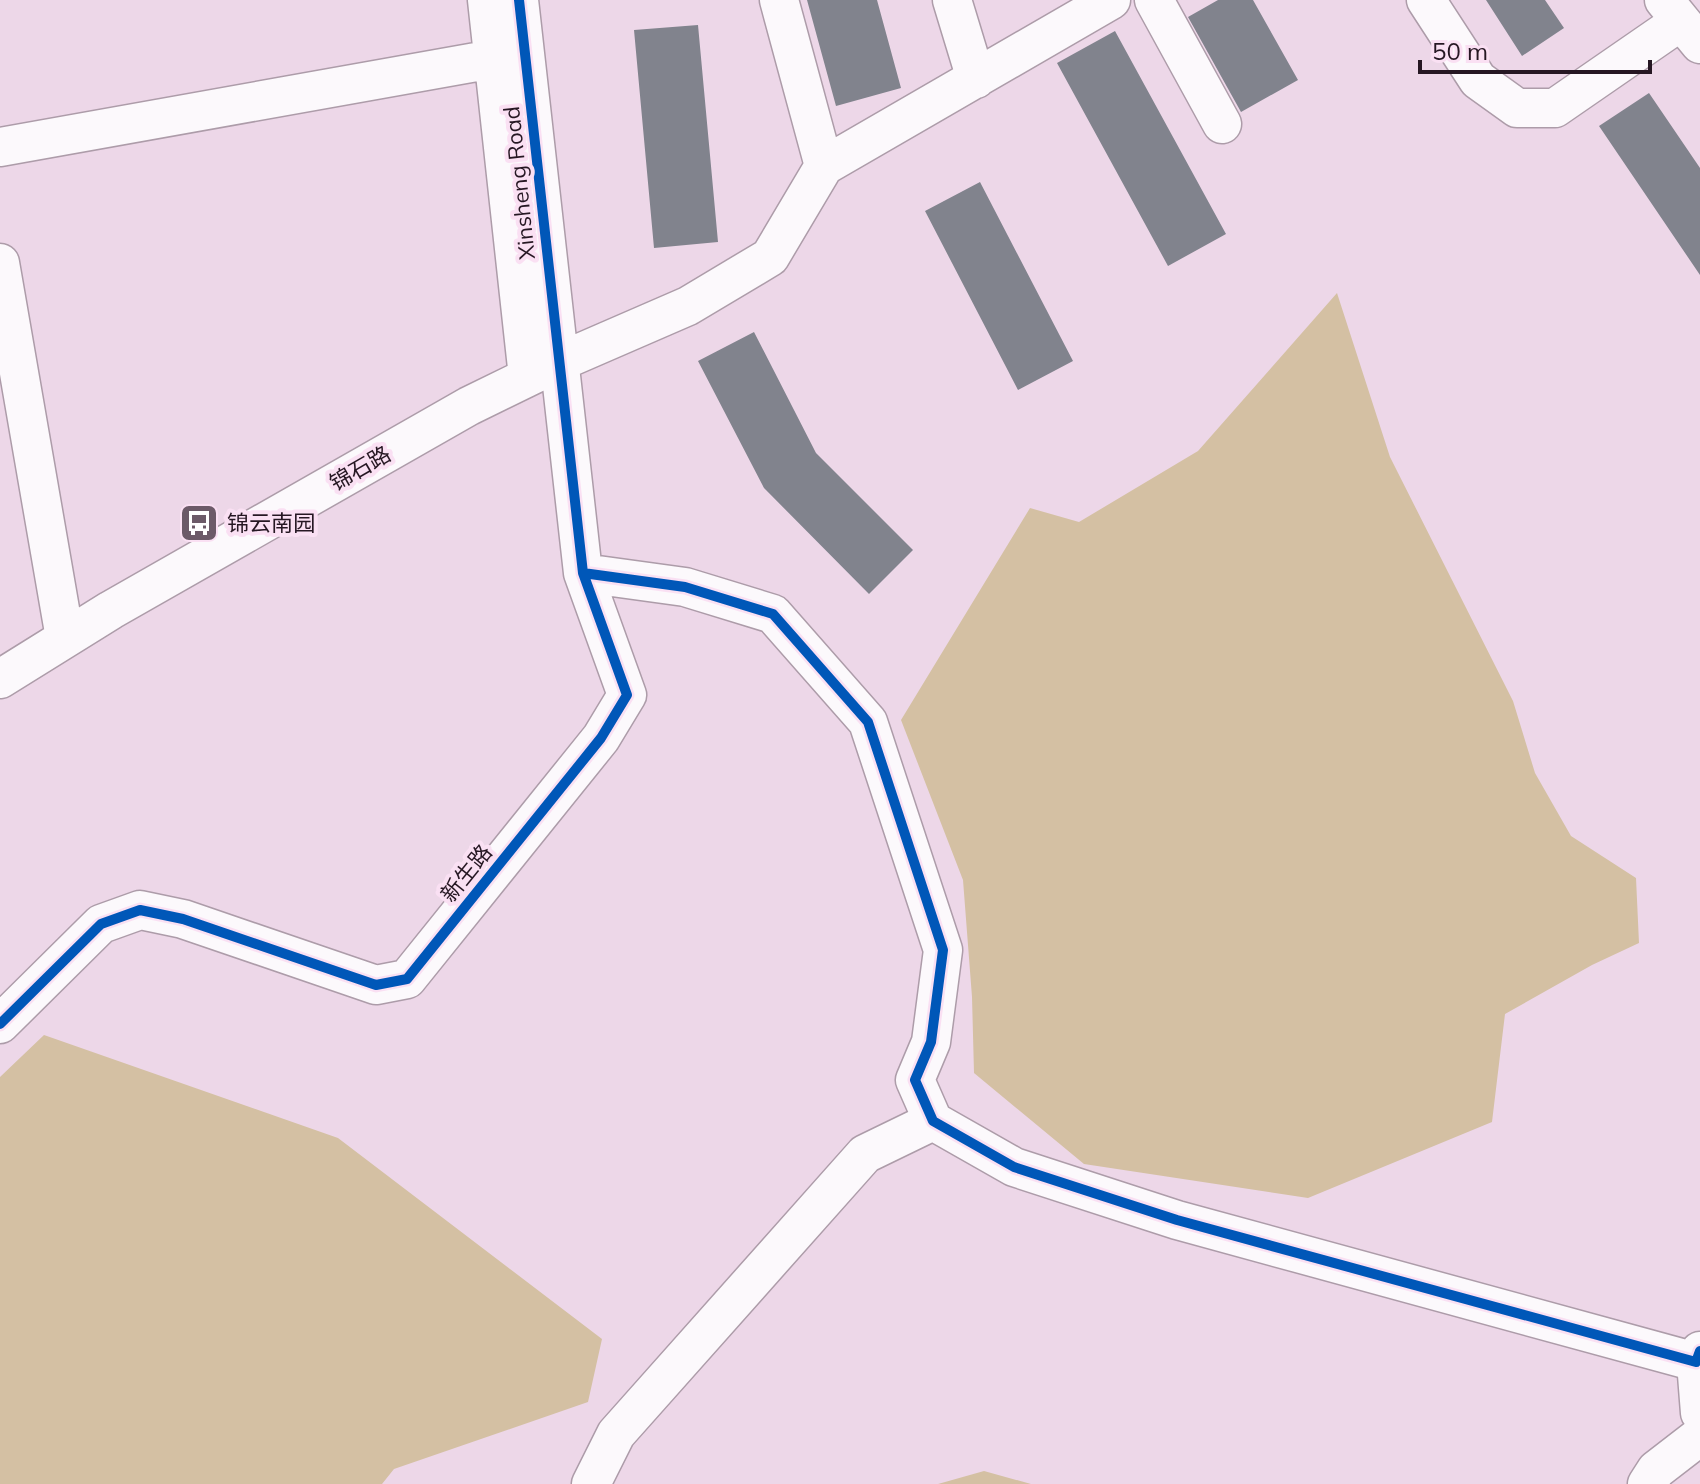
<svg xmlns="http://www.w3.org/2000/svg" width="1700" height="1484" font-family="Mulish,'Noto Sans SC',sans-serif">
<rect width="100%" height="100%" fill="#edd7e8"/>
<!-- green -->
<path fill="#d4c0a3" d="M 1337,293 L 1390,457 L 1513,701 L 1535,773 L 1571,836 L 1636,878 L 1639,943 L 1592,965 L 1505,1014 L 1492,1122 L 1308,1198 L 1084,1164 L 974,1073 L 972,997 L 963,880 L 901,720 L 1030,508 L 1079,522 L 1198,451 Z
M 44,1035 L 338,1138 L 602,1339 L 588,1402 L 394,1469 L 382,1484 L 0,1484 L 0,1077 Z
M 984,1471 L 1031,1484 L 938,1484 Z"/>
<!-- building -->
<path fill="#81838d" d="M 807,0 L 877,0 L 901,88 L 836,106 Z
M 1218,0 L 1253,0 L 1298,80 L 1241,112 L 1188,17 Z
M 1486,0 L 1545,0 L 1564,28 L 1522,56 Z
M 698,25 L 718,242 L 654,248 L 634,30 Z
M 1115,31 L 1226,234 L 1168,266 L 1057,63 Z
M 1649,93 L 1700,168 L 1700,275 L 1599,126 Z
M 980,182 L 1073,361 L 1018,390 L 925,211 Z
M 754,332 L 816,453 L 913,550 L 869,594 L 764,488 L 698,361 Z"/>
<g fill="none" stroke-linecap="round" stroke-linejoin="round">
<!-- minor casing -->
<g stroke="#ad9ca9" stroke-width="41">
<path id="minor" d="M 487,0 L 528,377
M 952,0 L 976,79
M 1154,0 L 1222,124
M 1426,0 L 1478,80 L 1517,108 L 1555,108 L 1681,21
M 1664,0 L 1700,44
M 0,147 L 493,59
M 824,166 L 1111,0
M 0,263 L 65,638
M 583,573 L 685,587 L 773,614 L 868,722 L 943,950 L 931,1042 L 915,1080 L 933,1121 L 1014,1167 L 1177,1220 L 1696,1362 L 1700,1351
M 0,679 L 111,610 L 469,406 L 559,362 L 688,306 L 770,257 L 824,166 L 779,0
M 0,1024 L 101,924 L 140,910 L 183,919 L 376,985 L 407,979 L 601,738 L 627,695 L 583,573 L 519,0
M 1696,1362 L 1700,1413
M 591,1484 L 616,1434 L 865,1154 L 933,1121
M 1647,1484 L 1656,1470 L 1700,1436"/>
</g>
<!-- minor -->
<use href="#minor" stroke="#fcf9fc" stroke-width="38"/>
<!-- cycleway casing -->
<g stroke="#fae0f3" stroke-width="15">
<path id="cycleway" d="M 583,573 L 685,587 L 773,614 L 868,722 L 943,950 L 931,1042 L 915,1080 L 933,1121 L 1014,1167 L 1177,1220 L 1696,1362 L 1700,1351
M 0,1024 L 101,924 L 140,910 L 183,919 L 376,985 L 407,979 L 601,738 L 627,695 L 583,573 L 519,0"/>
</g>
<!-- cycleway -->
<use href="#cycleway" stroke="#0057b8" stroke-width="10"/>
</g>
<!-- icons -->
<defs>
<g id="bus-square" transform="scale(2)"><rect x="-9" y="-9" width="18" height="18" rx="4" fill="#6c5a68" stroke="#fae0f3"/><path d="M-5-6H5V4H4V6H2V4H-2V6H-4V4H-5ZM-3.5-4V0h7V-4ZM-3.5 1.2v1.5H-2V1.2ZM2 1.2v1.5H3.5V1.2Z" fill="#fff"/></g>
</defs>
<g fill-rule="evenodd">
<use href="#bus-square" x="199" y="523"/>
</g>
<g text-anchor="middle" dominant-baseline="central" stroke-width="8" stroke-linejoin="round" paint-order="stroke">
<!-- street labels -->
<g font-size="22" fill="#261723" stroke="#fae0f3">
<text transform="translate(519 183) rotate(-96)">Xinsheng Road</text>
<text transform="translate(360 468) rotate(-30)">锦石路</text>
<text transform="translate(466 873) rotate(-51)">新生路</text>
</g>
<!-- poi labels -->
<g font-size="22" fill="#261723" stroke="#fae0f3" text-anchor="start">
<text x="227" y="523">锦云南园</text>
</g>
</g>
<!-- scale -->
<path d="M1420 60v12h230v-12" fill="none" stroke="#261723" stroke-width="4"/>
<text x="1432" y="60" font-size="24" fill="#261723" stroke="#fae0f3" stroke-width="6" paint-order="stroke">50 m</text>
</svg>
